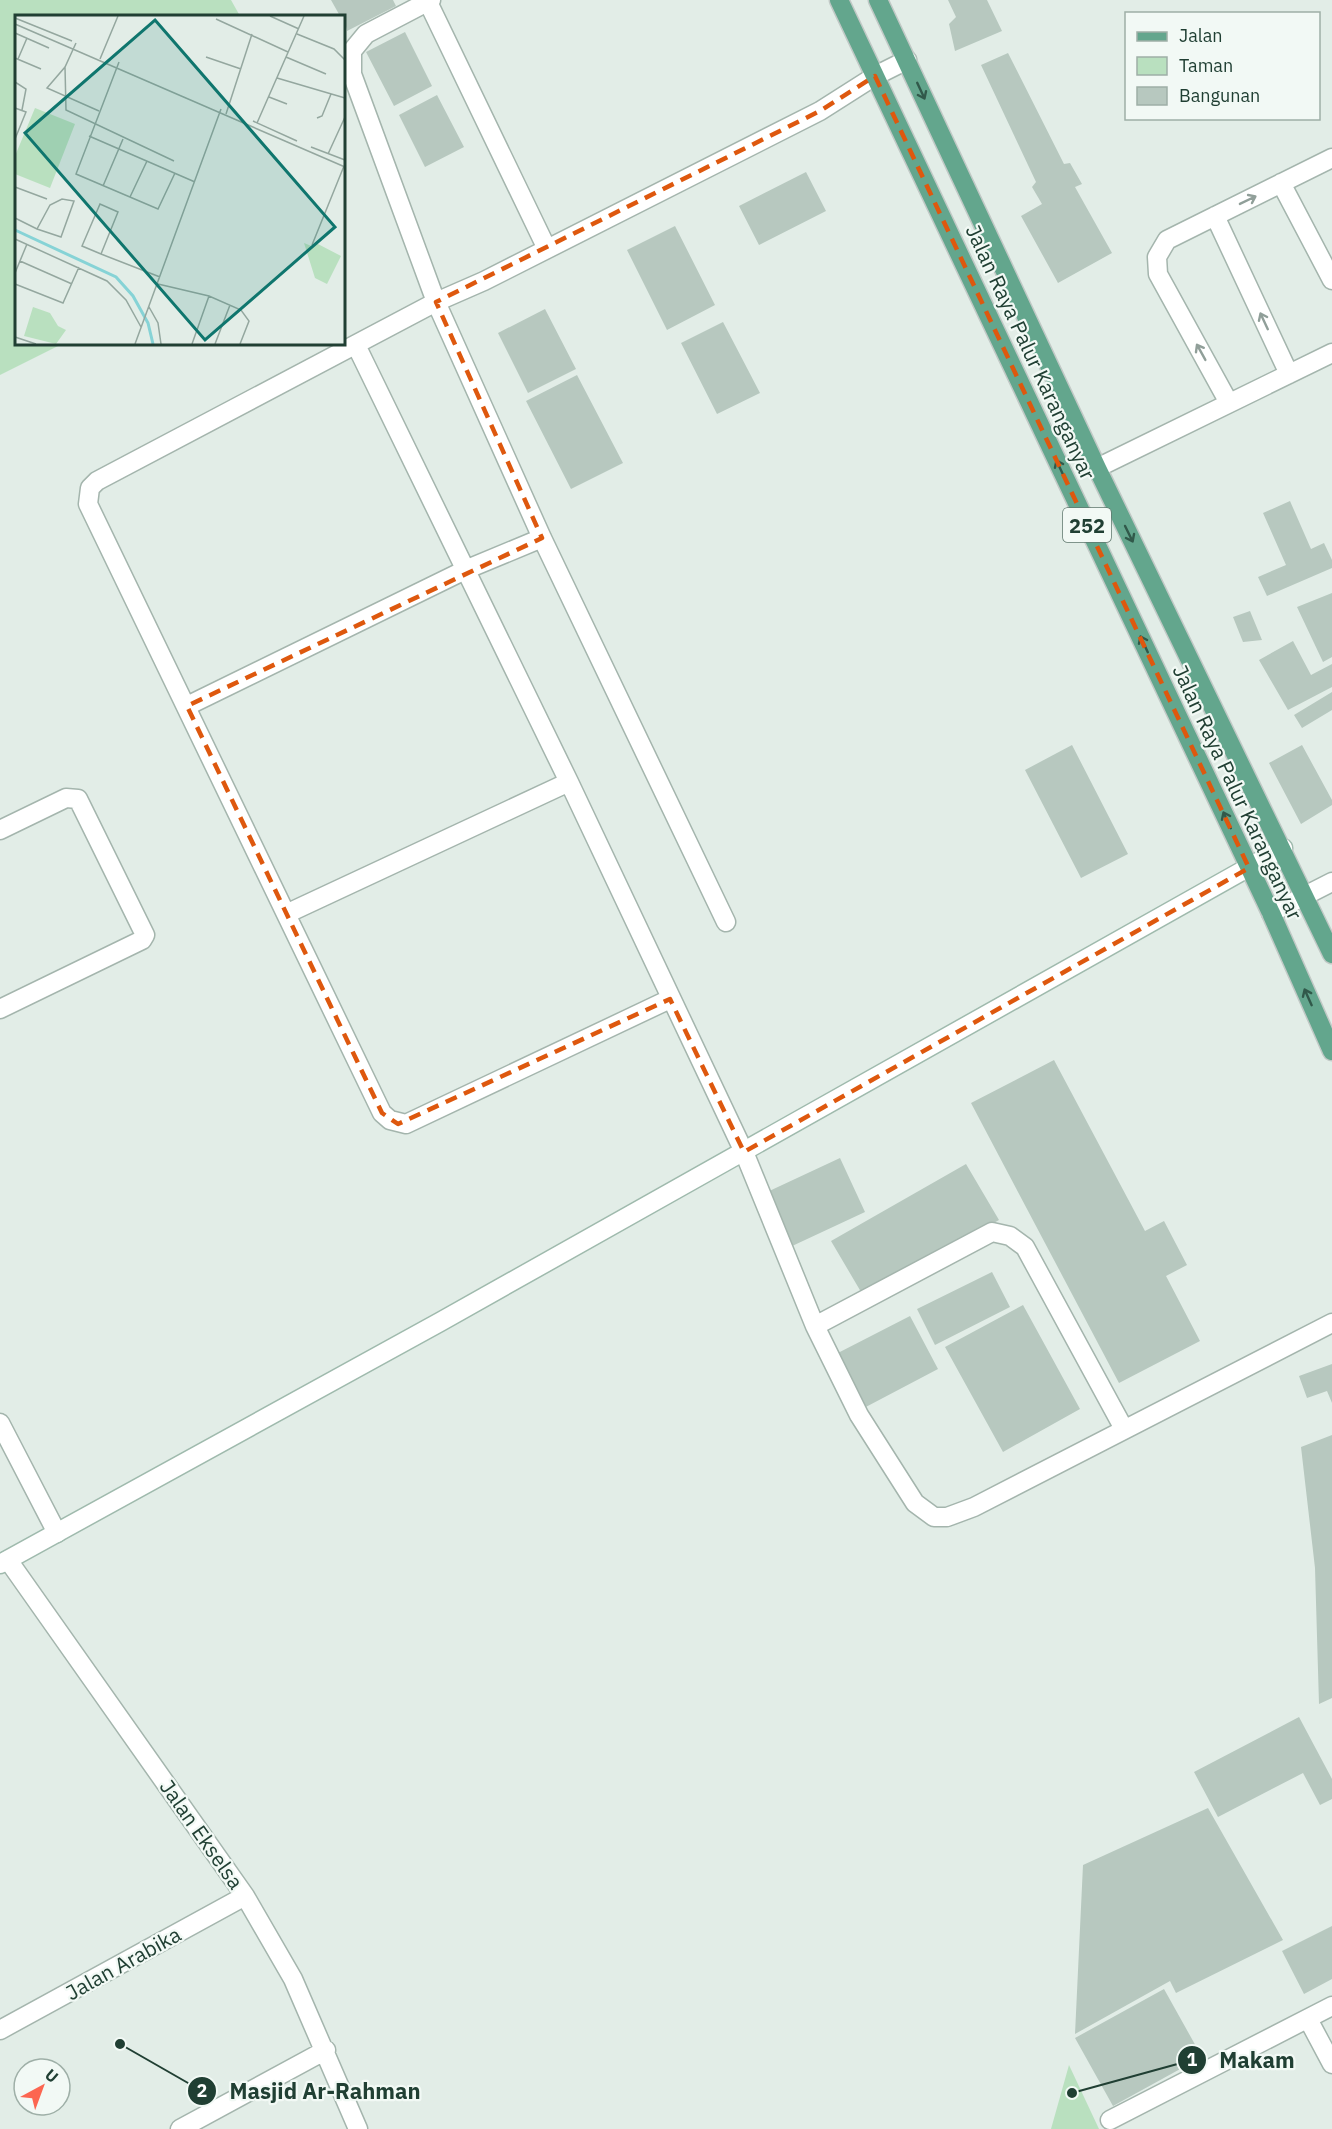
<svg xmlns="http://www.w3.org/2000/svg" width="1332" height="2129" font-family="'IBM Plex Sans',sans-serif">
<rect width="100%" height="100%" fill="#e2ede7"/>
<!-- green -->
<path fill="#b9e0bf" d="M 0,0 L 231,0 L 240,16 L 16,16 L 16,344 L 62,344 L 0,375 Z
M 1069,2065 L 1099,2129 L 1051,2129 Z"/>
<!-- building -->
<path fill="#b7c8bf" d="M 331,0 L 393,0 L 396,6 L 347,31 L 344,16 L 340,16 Z
M 948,0 L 987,0 L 1002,31 L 955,51 L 949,24 L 956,17 Z
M 405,32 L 432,86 L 394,106 L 366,52 Z
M 1008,53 L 1064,164 L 1070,163 L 1082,184 L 1075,187 L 1112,253 L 1058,283 L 1021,216 L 1042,204 L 1032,187 L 1036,182 L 981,65 Z
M 437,95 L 464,147 L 425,167 L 399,115 Z
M 806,172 L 826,211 L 759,245 L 739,206 Z
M 675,226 L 715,305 L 667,330 L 627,250 Z
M 545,309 L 576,369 L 528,393 L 498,333 Z
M 723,322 L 760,393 L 717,414 L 681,343 Z
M 577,375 L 623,463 L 571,489 L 526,401 Z
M 1290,501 L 1311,549 L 1324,543 L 1332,560 L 1332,568 L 1267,596 L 1258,577 L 1286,565 L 1263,513 Z
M 1332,593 L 1332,657 L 1323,662 L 1297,607 Z
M 1250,611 L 1262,640 L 1243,642 L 1233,617 Z
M 1293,641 L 1311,675 L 1332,664 L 1332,687 L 1288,710 L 1259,660 Z
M 1332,692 L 1332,710 L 1302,728 L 1294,715 Z
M 1072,745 L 1128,854 L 1081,878 L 1025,770 Z
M 1302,745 L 1332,800 L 1332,805 L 1301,824 L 1269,763 Z
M 1054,1060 L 1145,1231 L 1164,1221 L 1187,1265 L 1166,1276 L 1200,1341 L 1119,1383 L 971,1103 Z
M 840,1158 L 865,1212 L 790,1247 L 765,1193 Z
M 966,1164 L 999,1220 L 864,1297 L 831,1241 Z
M 992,1272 L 1010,1307 L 935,1345 L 917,1309 Z
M 1023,1305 L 1080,1409 L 1003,1452 L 945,1347 Z
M 910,1316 L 938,1369 L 862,1409 L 834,1355 Z
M 1332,1364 L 1332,1403 L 1327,1391 L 1307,1398 L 1299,1376 Z
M 1332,1435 L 1332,1698 L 1319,1704 L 1315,1568 L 1301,1447 Z
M 1299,1717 L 1332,1779 L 1332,1799 L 1320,1805 L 1303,1773 L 1218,1817 L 1194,1772 Z
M 1208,1808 L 1283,1940 L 1176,1993 L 1170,1981 L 1075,2034 L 1083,1865 Z
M 1332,1926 L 1332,1979 L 1304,1994 L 1282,1951 Z
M 1164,1989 L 1202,2057 L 1113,2106 L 1075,2038 Z"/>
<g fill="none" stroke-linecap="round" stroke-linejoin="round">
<!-- lane casing -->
<g stroke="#a4b5ad" stroke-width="21">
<path id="lane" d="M 1281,183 L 1332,280
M 1215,216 L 1289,374
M 1229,403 L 1158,274 L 1157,257 L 1167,240 L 1332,158
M 1097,468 L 1332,353
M 744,1152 L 815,1326 L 859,1415 L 915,1503 L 934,1517 L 947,1517 L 974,1507 L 1332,1323
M 815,1326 L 992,1232 L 1010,1236 L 1025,1247 L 1124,1429
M 1308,2019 L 1332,2064"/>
</g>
<!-- street casing -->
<g stroke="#a4b5ad" stroke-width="21">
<path id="street" d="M 427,0 L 547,249
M 431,0 L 366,34 L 352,51 L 352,74 L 436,302 L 542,538 L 726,922
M 356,345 L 569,782 L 744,1152
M 187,706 L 465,570 L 542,538
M 0,830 L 66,798 L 78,799 L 145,935 L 142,940 L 0,1009
M 1271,913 L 1332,882
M 286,914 L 569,782
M 670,999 L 406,1124 L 390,1120 L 382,1113 L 88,504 L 90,488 L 97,481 L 436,302 L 484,281 L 820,111 L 875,76 L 907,60
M 0,1423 L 57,1533
M 8,1560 L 245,1896 L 293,1979 L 358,2129
M 0,2030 L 245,1896
M 1110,2120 L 1332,2006
M 180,2129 L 326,2050"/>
</g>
<!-- secondary casing -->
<g stroke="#9fbaad" stroke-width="21">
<path id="secondary" d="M 0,1564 L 440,1322 L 1283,848"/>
</g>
<!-- primary casing -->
<g stroke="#c1c9c6" stroke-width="21">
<path id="primary" d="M 839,0 L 1271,913 L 1332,1051
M 878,0 L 1097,468 L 1332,954"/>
</g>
<!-- lane -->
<use href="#lane" stroke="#fff" stroke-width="18"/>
<!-- street -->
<use href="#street" stroke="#fff" stroke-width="18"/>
<!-- secondary -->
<use href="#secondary" stroke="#fff" stroke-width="18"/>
<!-- primary -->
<use href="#primary" stroke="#63a68d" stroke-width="18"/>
</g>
<!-- one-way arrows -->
<defs><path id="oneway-shaft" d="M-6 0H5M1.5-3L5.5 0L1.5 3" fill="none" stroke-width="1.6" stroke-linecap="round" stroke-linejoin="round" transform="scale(1.5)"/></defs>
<g stroke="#31594a">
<use href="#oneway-shaft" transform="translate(921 91) rotate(65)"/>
<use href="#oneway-shaft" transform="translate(1060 468) rotate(-115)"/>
<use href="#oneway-shaft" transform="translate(1129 534) rotate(64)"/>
<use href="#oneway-shaft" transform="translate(1144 644) rotate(-115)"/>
<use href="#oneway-shaft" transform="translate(1227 820) rotate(-115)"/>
<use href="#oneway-shaft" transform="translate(1308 997) rotate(-114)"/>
</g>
<g stroke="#909f99">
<use href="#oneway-shaft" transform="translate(1248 200) rotate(-26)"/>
<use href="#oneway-shaft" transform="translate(1264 321) rotate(-115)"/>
<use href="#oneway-shaft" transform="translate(1201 352) rotate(-119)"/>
</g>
<!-- marked area -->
<path fill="none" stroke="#de580e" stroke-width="4.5" stroke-dasharray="12 8" stroke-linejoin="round" d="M 875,76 L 1249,868 L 744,1152 L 670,999 L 398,1124 L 382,1113 L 187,706 L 542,538 L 436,302 L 820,111 Z"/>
<g text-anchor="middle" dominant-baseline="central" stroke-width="4.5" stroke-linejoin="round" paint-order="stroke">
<!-- shield labels -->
<rect fill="#f2f9f5" stroke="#5f776d" stroke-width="1.5" x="1063" y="508" width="48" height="34" rx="4.5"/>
<g font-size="20" font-weight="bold" fill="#203f33">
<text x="1087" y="525">252</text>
</g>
<!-- street labels -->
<g font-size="21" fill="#203f33" stroke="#f2f9f5">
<text transform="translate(1031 352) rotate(65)">Jalan Raya Palur Karanganyar</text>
<text transform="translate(1238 792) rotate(65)">Jalan Raya Palur Karanganyar</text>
<text transform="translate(202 1834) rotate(55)">Jalan Ekselsa</text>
<text transform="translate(123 1963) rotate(-29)">Jalan Arabika</text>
</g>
</g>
<!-- overview -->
<g transform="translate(15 15)">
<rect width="330" height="330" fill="#e2ede7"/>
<path d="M 20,93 L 60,109 L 35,173 L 0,159 L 0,141 ZM 289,228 L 299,232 L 301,228 L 326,241 L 312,269 L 300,263 ZM 18,292 L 35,298 L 43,311 L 51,315 L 41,329 L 9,321 Z" fill="#b9e0bf"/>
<path fill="none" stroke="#86d3d6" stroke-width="3" d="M 0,215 L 101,262 L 118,281 L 133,308 L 138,329"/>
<path fill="none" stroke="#94a79f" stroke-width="1.5" d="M 255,1 L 284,14M 0,3 L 57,26M 201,4 L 273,37M 0,9 L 330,152M 0,18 L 34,33M 282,19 L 319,34 L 330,45M 61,28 L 50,52 L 32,73 L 84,96M 191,42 L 226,54M 271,42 L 311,59M 0,43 L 26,54M 3,44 L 12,23M 85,44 L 103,1M 104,47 L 61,159 L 143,194 L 160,158M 50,52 L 51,95 L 159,146M 262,63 L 330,83M 0,67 L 11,74 L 7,95M 254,82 L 272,89M 0,93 L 11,97 L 0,124M 211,99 L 237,19M 302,103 L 307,101 L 316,79M 238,106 L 282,126M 242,108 L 289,1M 74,121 L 180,167M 296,132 L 330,145M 313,139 L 330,102M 88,171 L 108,124M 0,172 L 32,184M 115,182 L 132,146M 0,203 L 22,214 L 46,222 L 59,186 L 47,184 L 35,190 L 22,214M 0,224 L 92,266 L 111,285 L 126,312M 297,230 L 329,151M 86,239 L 103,197 L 85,189 L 67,231 L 86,239 L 145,262M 5,246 L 57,269M 0,258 L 12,229M 0,269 L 48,288 L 64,252M 143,269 L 194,281 L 226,295 L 234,306 L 225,329M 134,292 L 143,308 L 146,329M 0,322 L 21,329M 120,329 L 206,94M 177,329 L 194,281M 200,329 L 215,290"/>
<path fill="#0f766e" fill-opacity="0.15" stroke="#0f766e" stroke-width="3" d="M 140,5 L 320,212 L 190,325 L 10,118 Z"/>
<rect width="330" height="330" fill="none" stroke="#203f33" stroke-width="3"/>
</g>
<!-- callouts -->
<path fill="none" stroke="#203f33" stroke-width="2" d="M1072 2093L1192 2060M120 2044L202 2091"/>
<g fill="#203f33" stroke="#f2f9f5" stroke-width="2">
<circle cx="1072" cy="2093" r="6"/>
<circle cx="120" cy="2044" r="6"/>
<circle cx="1192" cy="2060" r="15"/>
<circle cx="202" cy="2091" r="15"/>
</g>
<g font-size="18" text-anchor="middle" font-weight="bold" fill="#fff">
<text x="1192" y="2066">1</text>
<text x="202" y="2097">2</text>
</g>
<g font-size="22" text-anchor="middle" font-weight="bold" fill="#203f33" stroke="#f2f9f5" stroke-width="4.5" stroke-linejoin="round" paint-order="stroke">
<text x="1257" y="2068">Makam</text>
<text x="325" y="2099">Masjid Ar-Rahman</text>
</g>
<!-- legend -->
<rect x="1125" y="12" width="195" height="108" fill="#f2f9f5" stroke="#9eafa7" stroke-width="1.5"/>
<rect x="1137" y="32" width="30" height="9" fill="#63a68d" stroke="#9eafa7" stroke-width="1.5"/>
<text x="1179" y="42" font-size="18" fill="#203f33">Jalan</text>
<rect x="1137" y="57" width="30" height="18" fill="#b9e0bf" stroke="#9eafa7" stroke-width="1.5"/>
<text x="1179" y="72" font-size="18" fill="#203f33">Taman</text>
<rect x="1137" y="87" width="30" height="18" fill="#b7c8bf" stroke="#9eafa7" stroke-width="1.5"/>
<text x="1179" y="102" font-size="18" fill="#203f33">Bangunan</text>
<!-- north arrow -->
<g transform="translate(42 2087) rotate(41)"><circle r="28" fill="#f2f9f5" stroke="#9eafa7" stroke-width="1.5"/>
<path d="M0-4.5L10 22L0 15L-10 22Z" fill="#fc6651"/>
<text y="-9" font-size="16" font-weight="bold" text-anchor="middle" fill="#203f33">U</text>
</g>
</svg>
